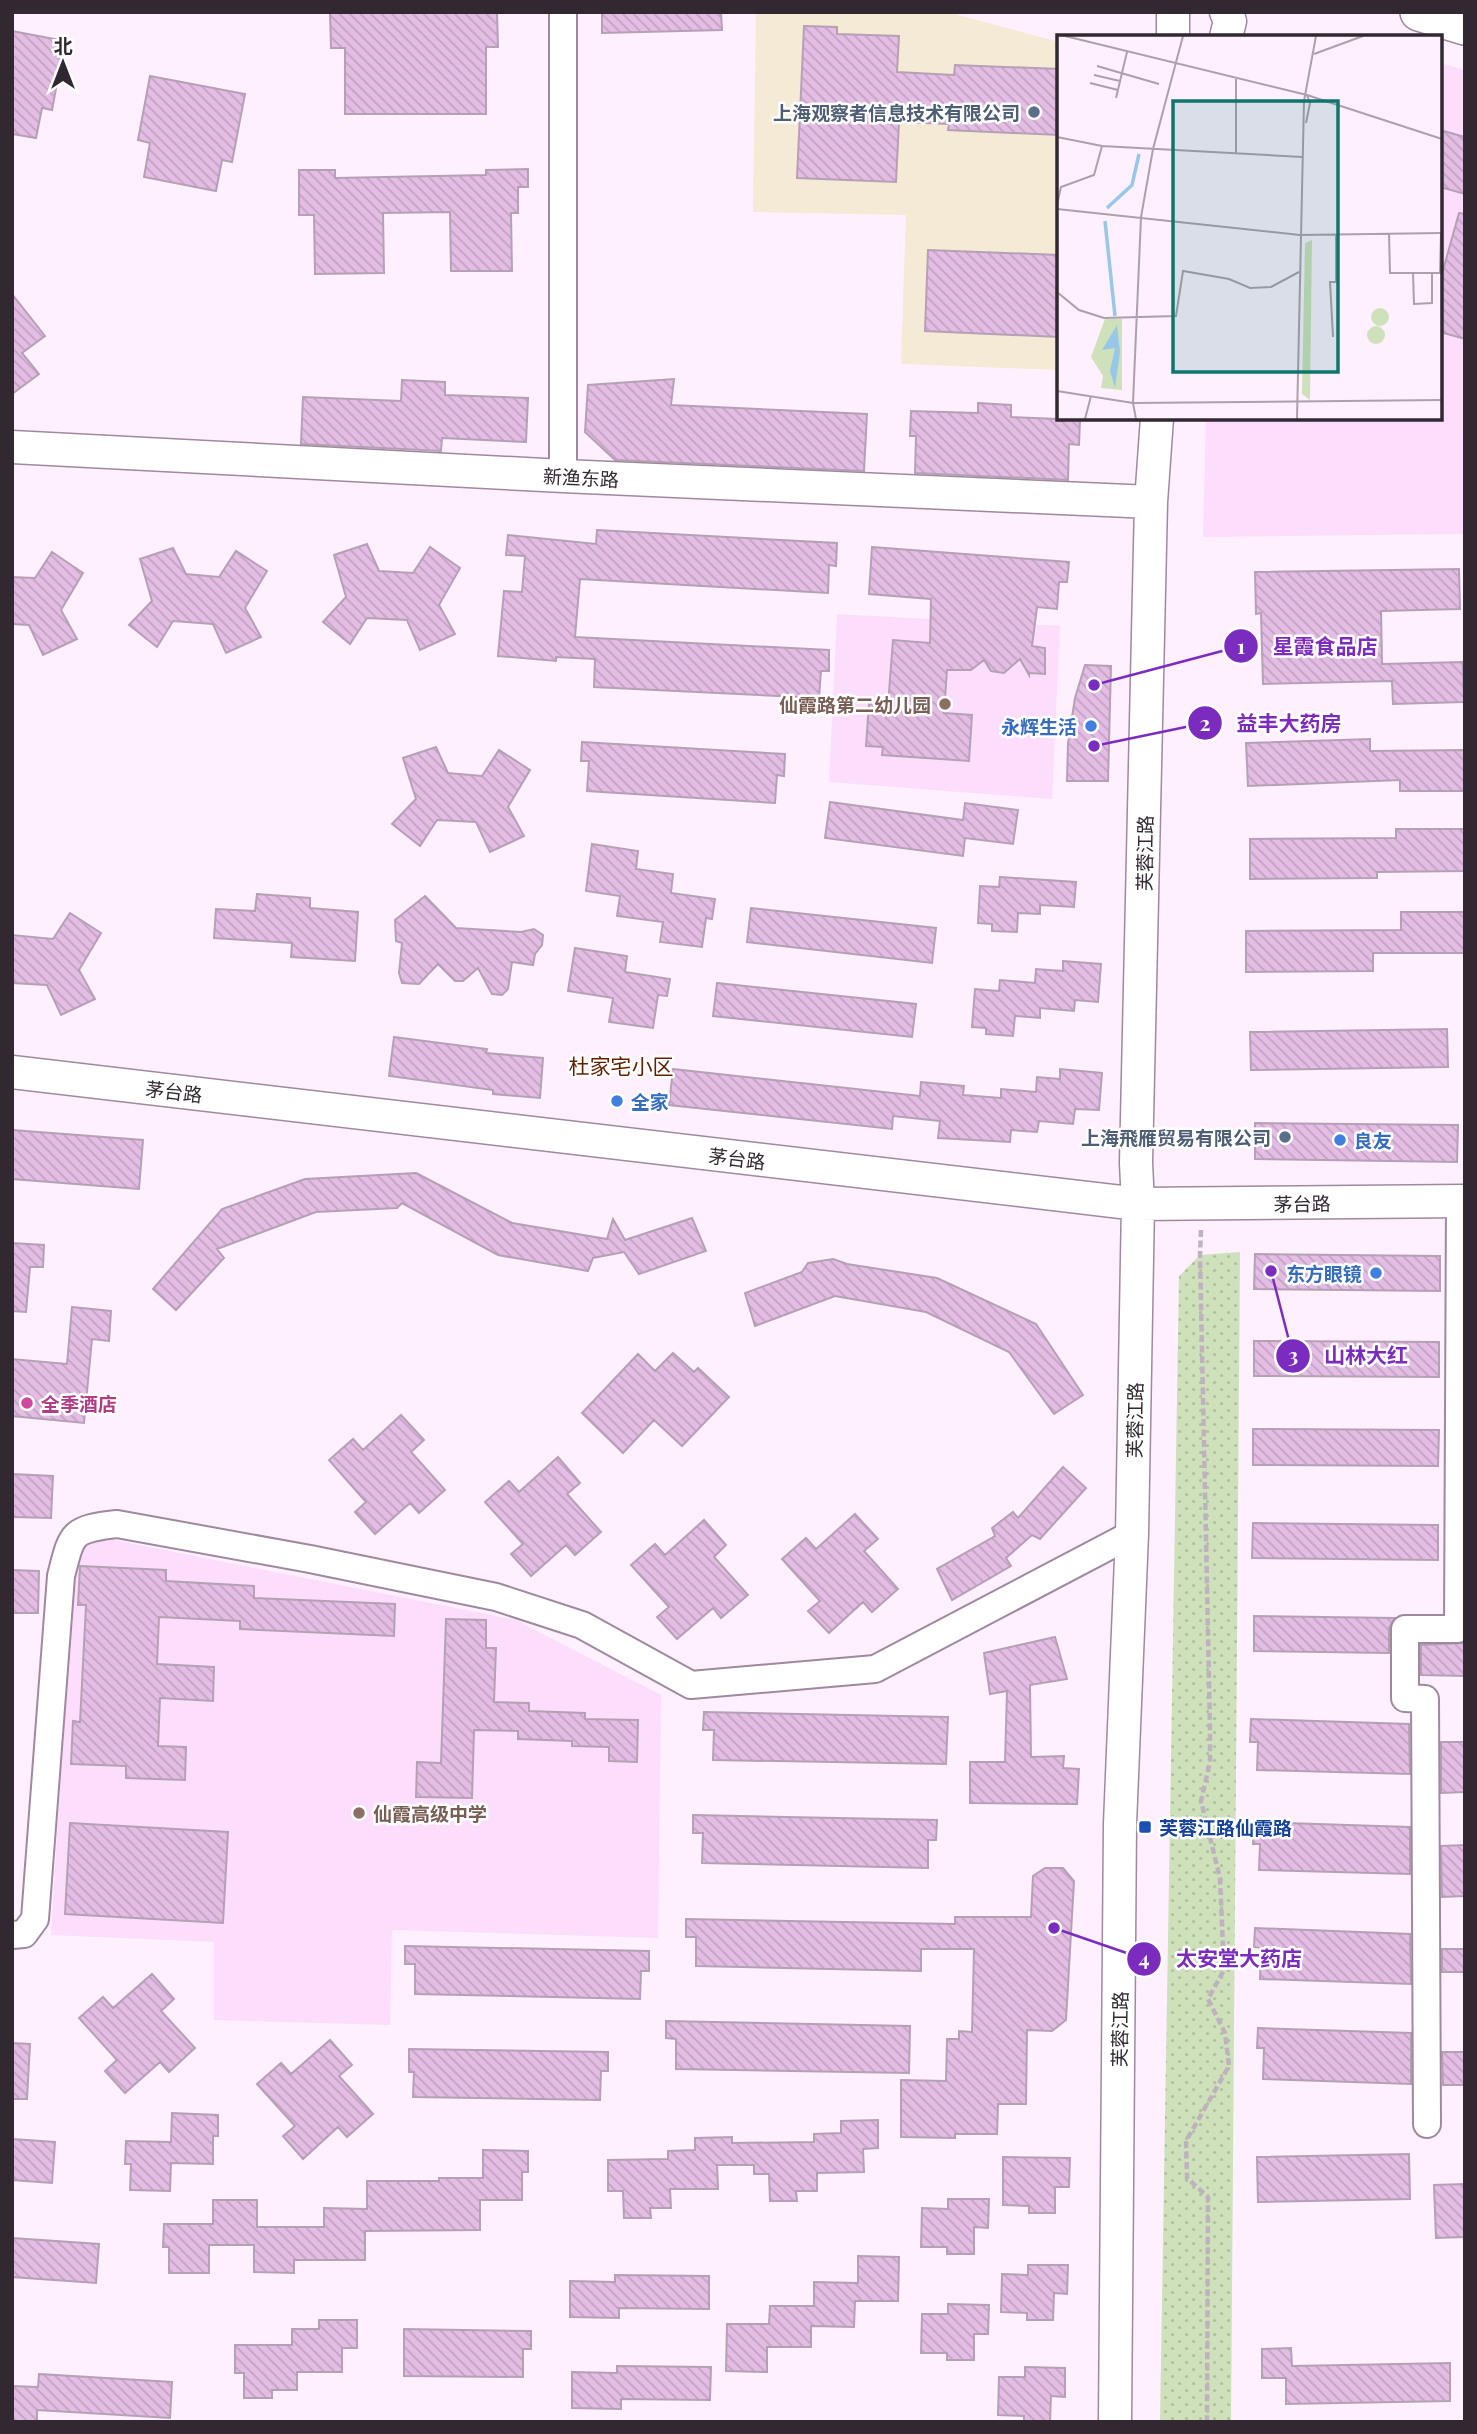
<svg xmlns="http://www.w3.org/2000/svg" width="1477" height="2434" font-family="'Playfair Display','Noto Sans SC',serif">
<defs>
<pattern id="park-dots" width="8" height="8" patternUnits="userSpaceOnUse" patternTransform="scale(1.75)"><rect width="8" height="8" fill="#cee1ba"/><path d="M2 2h.1M6 6h.1" fill="none" stroke="#b1c1a0" stroke-width="1.8" stroke-linecap="round"/></pattern>
<pattern id="building-back-hatch" width="6" height="6" patternUnits="userSpaceOnUse" patternTransform="scale(1.75)"><rect width="6" height="6" fill="#e3bde3"/><path d="M-1 5l2 2M0 0l6 6M5-1l2 2" fill="none" stroke="#c3a2c3"/></pattern>
</defs>
<rect width="100%" height="100%" fill="#fef0fe"/>
<!-- commercial -->
<path fill="#f5ead5" d="M 756,12 L 947,12 L 1059,42 L 1059,370 L 901,364 L 906,215 L 753,212 Z"/>
<!-- built -->
<path fill="#fcdefc" d="M 1440,63 L 1465,70 L 1465,534 L 1203,537 L 1206,418 L 1440,418 Z
M 837,614 L 1060,626 L 1052,799 L 829,782 Z
M 99,1537 L 516,1620 L 661,1695 L 658,1938 L 392,1930 L 390,2025 L 214,2020 L 214,1942 L 51,1935 L 74,1555 Z"/>
<!-- park -->
<path fill="url(#park-dots)" d="M 1240,1252 L 1231,2422 L 1160,2422 L 1179,1276 L 1200,1255 Z"/>
<!-- building -->
<path fill="url(#building-back-hatch)" stroke="#b6a0b6" stroke-width="2" d="M 330,12 L 497,12 L 498,47 L 486,47 L 486,114 L 345,114 L 345,48 L 331,48 Z
M 602,12 L 721,12 L 722,30 L 602,33 Z
M 804,26 L 837,27 L 837,34 L 899,36 L 897,72 L 954,75 L 955,65 L 1059,69 L 1059,135 L 948,130 L 949,124 L 899,122 L 896,182 L 797,178 Z
M 12,31 L 65,41 L 52,110 L 42,108 L 36,138 L 12,134 Z
M 150,76 L 245,94 L 232,162 L 222,160 L 216,191 L 144,177 L 150,143 L 138,140 Z
M 1440,130 L 1465,137 L 1465,194 L 1440,187 Z
M 528,169 L 528,187 L 518,187 L 518,213 L 511,213 L 512,271 L 451,271 L 450,212 L 383,213 L 384,273 L 315,274 L 314,215 L 299,215 L 299,170 L 335,170 L 335,178 L 486,175 L 486,170 Z
M 1459,213 L 1465,214 L 1465,339 L 1440,332 L 1440,281 Z
M 928,250 L 1059,255 L 1059,337 L 925,331 Z
M 12,294 L 45,336 L 22,353 L 39,374 L 12,394 Z
M 674,379 L 671,405 L 867,414 L 864,471 L 615,460 L 585,432 L 588,385 Z
M 402,380 L 445,382 L 445,395 L 528,398 L 526,442 L 442,438 L 441,451 L 301,444 L 303,397 L 401,401 Z
M 978,403 L 1011,405 L 1011,417 L 1080,420 L 1079,445 L 1069,444 L 1068,480 L 915,473 L 916,436 L 910,436 L 911,411 L 978,413 Z
M 597,530 L 837,543 L 836,566 L 829,565 L 828,593 L 580,579 L 575,637 L 829,650 L 829,671 L 821,671 L 819,698 L 594,687 L 595,659 L 556,657 L 556,661 L 498,656 L 504,591 L 522,592 L 525,556 L 506,555 L 508,535 L 596,544 Z
M 367,544 L 379,571 L 413,573 L 430,547 L 460,568 L 439,605 L 455,634 L 420,650 L 407,620 L 367,618 L 350,644 L 323,622 L 346,597 L 334,555 Z
M 872,547 L 1069,562 L 1067,582 L 1059,582 L 1057,609 L 1037,607 L 1032,646 L 1045,648 L 1045,674 L 1029,673 L 1029,675 L 1020,659 L 1004,673 L 991,671 L 984,660 L 971,670 L 947,670 L 944,713 L 972,715 L 969,761 L 882,755 L 883,747 L 866,746 L 869,704 L 888,705 L 893,640 L 930,643 L 931,599 L 869,594 Z
M 173,548 L 186,574 L 219,577 L 236,551 L 267,571 L 245,608 L 261,637 L 226,653 L 213,624 L 173,621 L 157,647 L 129,625 L 152,601 L 140,559 Z
M 52,552 L 83,573 L 61,610 L 77,639 L 43,655 L 29,625 L 12,624 L 12,577 L 35,578 Z
M 1459,569 L 1460,609 L 1381,611 L 1382,664 L 1463,662 L 1464,702 L 1393,704 L 1392,681 L 1263,684 L 1261,613 L 1256,614 L 1255,572 Z
M 1085,665 L 1111,666 L 1108,781 L 1067,781 L 1068,743 L 1075,698 Z
M 1370,739 L 1370,751 L 1465,750 L 1465,791 L 1400,791 L 1400,780 L 1248,786 L 1246,743 Z
M 582,742 L 785,754 L 784,776 L 777,775 L 775,803 L 587,791 L 589,761 L 581,761 Z
M 436,747 L 448,773 L 482,776 L 499,750 L 530,770 L 508,807 L 524,836 L 490,852 L 476,822 L 437,820 L 420,846 L 392,824 L 416,799 L 403,758 Z
M 830,802 L 963,820 L 965,803 L 1018,810 L 1013,844 L 965,838 L 963,856 L 825,838 Z
M 1396,829 L 1465,829 L 1465,871 L 1377,872 L 1377,878 L 1250,879 L 1250,839 L 1396,838 Z
M 592,844 L 638,851 L 636,869 L 673,874 L 671,893 L 715,899 L 712,919 L 706,918 L 702,947 L 660,942 L 663,922 L 617,916 L 620,896 L 586,891 Z
M 1000,877 L 1076,882 L 1074,907 L 1040,905 L 1040,914 L 1018,913 L 1017,932 L 992,931 L 992,924 L 978,923 L 980,886 L 999,887 Z
M 257,894 L 310,898 L 310,908 L 358,912 L 355,961 L 291,957 L 292,943 L 214,938 L 216,909 L 255,911 Z
M 425,896 L 456,928 L 521,932 L 534,929 L 543,935 L 542,945 L 535,954 L 533,965 L 512,962 L 508,989 L 502,995 L 492,994 L 478,968 L 463,981 L 455,981 L 438,964 L 419,984 L 402,983 L 399,973 L 402,943 L 396,941 L 395,920 Z
M 751,908 L 936,928 L 932,963 L 747,942 Z
M 1401,912 L 1465,912 L 1465,953 L 1373,953 L 1373,971 L 1246,972 L 1246,931 L 1401,930 Z
M 70,913 L 101,933 L 79,970 L 95,999 L 61,1015 L 47,985 L 12,983 L 12,935 L 53,939 Z
M 575,948 L 627,956 L 625,972 L 670,979 L 667,996 L 658,995 L 653,1028 L 609,1022 L 613,998 L 568,991 Z
M 1063,961 L 1101,964 L 1098,1002 L 1075,1000 L 1074,1011 L 1040,1008 L 1040,1018 L 1015,1016 L 1013,1036 L 986,1034 L 986,1028 L 972,1027 L 975,989 L 999,991 L 1000,980 L 1035,983 L 1036,969 L 1063,971 Z
M 717,983 L 916,1004 L 912,1037 L 713,1016 Z
M 1447,1029 L 1448,1067 L 1251,1070 L 1250,1032 Z
M 394,1037 L 487,1049 L 486,1053 L 543,1058 L 540,1098 L 493,1094 L 493,1090 L 389,1076 Z
M 673,1069 L 920,1096 L 921,1082 L 964,1086 L 963,1095 L 1001,1098 L 1001,1089 L 1036,1092 L 1037,1077 L 1060,1079 L 1060,1069 L 1102,1073 L 1099,1110 L 1075,1109 L 1073,1124 L 1039,1121 L 1037,1132 L 1011,1130 L 1010,1142 L 938,1138 L 940,1121 L 893,1116 L 892,1129 L 669,1105 Z
M 1255,1123 L 1458,1125 L 1457,1162 L 1255,1159 Z
M 12,1130 L 143,1140 L 139,1189 L 12,1179 Z
M 416,1173 L 512,1223 L 607,1239 L 613,1219 L 625,1240 L 692,1218 L 706,1251 L 639,1274 L 624,1252 L 593,1258 L 588,1271 L 498,1255 L 402,1203 L 397,1208 L 316,1212 L 217,1249 L 224,1258 L 176,1310 L 153,1289 L 222,1209 L 305,1179 Z
M 12,1243 L 44,1245 L 43,1267 L 30,1267 L 26,1312 L 12,1311 Z
M 1255,1254 L 1440,1256 L 1440,1291 L 1254,1289 Z
M 833,1259 L 847,1264 L 937,1278 L 1036,1324 L 1083,1395 L 1054,1414 L 1009,1352 L 926,1312 L 835,1296 L 755,1326 L 745,1293 L 802,1272 L 808,1263 Z
M 72,1307 L 111,1311 L 109,1341 L 92,1339 L 84,1423 L 12,1416 L 12,1359 L 67,1364 Z
M 1254,1341 L 1439,1342 L 1439,1377 L 1254,1376 Z
M 673,1353 L 694,1372 L 698,1368 L 729,1397 L 682,1446 L 654,1420 L 623,1453 L 582,1413 L 638,1354 L 655,1371 Z
M 401,1415 L 424,1440 L 411,1452 L 445,1490 L 419,1513 L 410,1503 L 375,1534 L 355,1512 L 366,1502 L 329,1460 L 353,1439 L 363,1450 Z
M 1253,1429 L 1439,1430 L 1438,1466 L 1253,1465 Z
M 558,1457 L 580,1483 L 567,1494 L 601,1532 L 575,1555 L 566,1545 L 531,1576 L 511,1554 L 523,1544 L 485,1502 L 509,1481 L 519,1492 Z
M 1063,1467 L 1086,1488 L 1040,1539 L 1032,1535 L 1006,1558 L 1011,1566 L 952,1600 L 937,1569 L 995,1536 L 992,1528 L 1013,1512 L 1018,1518 Z
M 12,1474 L 53,1476 L 51,1518 L 12,1517 Z
M 855,1514 L 878,1539 L 864,1551 L 898,1589 L 872,1612 L 863,1602 L 829,1633 L 808,1611 L 820,1601 L 782,1559 L 806,1538 L 816,1549 Z
M 704,1520 L 726,1545 L 714,1557 L 748,1595 L 721,1618 L 713,1608 L 677,1639 L 657,1617 L 669,1607 L 631,1565 L 655,1544 L 665,1555 Z
M 1253,1523 L 1438,1525 L 1438,1560 L 1252,1558 Z
M 80,1566 L 166,1570 L 166,1581 L 254,1586 L 254,1598 L 395,1604 L 394,1636 L 240,1629 L 240,1621 L 159,1617 L 157,1664 L 214,1667 L 213,1701 L 160,1698 L 158,1746 L 186,1747 L 185,1780 L 126,1778 L 126,1766 L 71,1764 L 73,1721 L 80,1722 L 86,1605 L 78,1605 Z
M 12,1570 L 39,1571 L 38,1613 L 12,1613 Z
M 1254,1616 L 1395,1618 L 1389,1628 L 1389,1653 L 1254,1651 Z
M 446,1619 L 486,1620 L 486,1648 L 496,1648 L 494,1702 L 529,1703 L 529,1711 L 585,1713 L 585,1719 L 638,1720 L 637,1762 L 609,1761 L 609,1747 L 572,1746 L 572,1741 L 518,1739 L 518,1731 L 474,1730 L 472,1798 L 416,1797 L 417,1762 L 441,1763 Z
M 1055,1637 L 1067,1679 L 1030,1685 L 1031,1757 L 1064,1756 L 1063,1768 L 1079,1769 L 1077,1804 L 970,1803 L 970,1762 L 1005,1762 L 1007,1691 L 990,1694 L 984,1653 Z
M 1465,1643 L 1465,1676 L 1421,1675 L 1421,1645 Z
M 704,1712 L 948,1717 L 946,1764 L 713,1760 L 714,1730 L 703,1730 Z
M 1251,1719 L 1409,1724 L 1410,1774 L 1257,1770 L 1258,1742 L 1250,1742 Z
M 1441,1742 L 1465,1742 L 1465,1792 L 1441,1793 Z
M 693,1815 L 937,1820 L 936,1840 L 928,1840 L 928,1868 L 702,1863 L 703,1833 L 693,1833 Z
M 1254,1822 L 1410,1827 L 1410,1874 L 1259,1870 L 1260,1844 L 1253,1844 Z
M 70,1823 L 228,1832 L 223,1923 L 65,1914 Z
M 1465,1845 L 1465,1896 L 1442,1897 L 1441,1846 Z
M 1045,1868 L 1063,1868 L 1074,1881 L 1066,2020 L 1052,2031 L 1027,2030 L 1026,2104 L 998,2104 L 997,2134 L 955,2134 L 955,2138 L 901,2137 L 901,2080 L 946,2081 L 947,2039 L 959,2039 L 959,2031 L 972,2032 L 974,1949 L 921,1949 L 921,1971 L 696,1966 L 696,1937 L 686,1937 L 686,1919 L 955,1924 L 955,1917 L 1031,1917 L 1033,1876 Z
M 1255,1928 L 1410,1934 L 1411,1984 L 1260,1979 L 1261,1948 L 1254,1947 Z
M 405,1946 L 649,1951 L 649,1971 L 641,1971 L 640,1999 L 415,1994 L 415,1964 L 405,1964 Z
M 1442,1949 L 1465,1949 L 1465,1972 L 1442,1972 Z
M 152,1974 L 174,1999 L 161,2011 L 195,2048 L 169,2072 L 160,2062 L 125,2093 L 105,2071 L 117,2060 L 79,2018 L 103,1997 L 113,2008 Z
M 666,2021 L 910,2026 L 909,2073 L 676,2069 L 676,2039 L 666,2038 Z
M 1258,2028 L 1411,2033 L 1411,2084 L 1263,2079 L 1264,2048 L 1257,2048 Z
M 330,2040 L 352,2065 L 339,2076 L 373,2114 L 347,2137 L 338,2127 L 303,2159 L 283,2136 L 295,2126 L 257,2084 L 281,2063 L 291,2074 Z
M 12,2043 L 30,2044 L 27,2099 L 12,2099 Z
M 409,2049 L 608,2052 L 608,2071 L 601,2071 L 600,2100 L 413,2097 L 414,2072 L 409,2072 Z
M 1442,2052 L 1465,2052 L 1465,2085 L 1443,2085 Z
M 172,2113 L 218,2115 L 218,2136 L 213,2136 L 213,2164 L 171,2163 L 170,2191 L 130,2190 L 131,2164 L 125,2164 L 126,2141 L 171,2142 Z
M 878,2120 L 878,2148 L 863,2149 L 864,2172 L 817,2173 L 817,2191 L 796,2191 L 797,2201 L 770,2201 L 769,2174 L 754,2174 L 754,2165 L 717,2165 L 718,2189 L 670,2189 L 671,2208 L 650,2208 L 651,2218 L 624,2218 L 623,2191 L 608,2191 L 608,2160 L 668,2159 L 668,2151 L 695,2150 L 695,2138 L 732,2137 L 732,2143 L 814,2142 L 814,2134 L 841,2133 L 841,2121 Z
M 12,2139 L 55,2142 L 52,2183 L 12,2180 Z
M 483,2150 L 528,2151 L 528,2172 L 522,2172 L 522,2200 L 480,2200 L 480,2230 L 365,2231 L 365,2260 L 294,2260 L 294,2273 L 254,2272 L 254,2245 L 209,2245 L 209,2273 L 169,2273 L 169,2247 L 163,2247 L 164,2224 L 213,2224 L 213,2200 L 257,2200 L 257,2227 L 324,2227 L 324,2208 L 367,2209 L 367,2181 L 439,2181 L 439,2178 L 483,2178 Z
M 1409,2154 L 1410,2199 L 1258,2202 L 1257,2157 Z
M 1003,2157 L 1070,2158 L 1069,2187 L 1055,2187 L 1055,2213 L 1029,2213 L 1029,2206 L 1003,2205 Z
M 1465,2184 L 1465,2237 L 1436,2238 L 1434,2185 Z
M 948,2199 L 989,2199 L 988,2228 L 974,2227 L 974,2254 L 947,2254 L 947,2247 L 921,2247 L 922,2208 L 948,2209 Z
M 12,2238 L 99,2244 L 96,2283 L 12,2277 Z
M 858,2256 L 899,2257 L 898,2301 L 855,2301 L 854,2327 L 811,2326 L 811,2347 L 767,2347 L 767,2372 L 726,2371 L 727,2324 L 769,2324 L 770,2306 L 814,2306 L 814,2282 L 858,2283 Z
M 1028,2265 L 1068,2265 L 1067,2294 L 1054,2293 L 1053,2320 L 1027,2320 L 1027,2313 L 1001,2312 L 1002,2274 L 1028,2275 Z
M 615,2275 L 709,2276 L 709,2309 L 619,2308 L 619,2318 L 570,2317 L 570,2281 L 615,2282 Z
M 948,2304 L 989,2305 L 988,2334 L 974,2334 L 974,2360 L 947,2360 L 947,2353 L 921,2353 L 922,2314 L 948,2314 Z
M 319,2320 L 357,2320 L 357,2348 L 342,2348 L 342,2372 L 297,2372 L 297,2390 L 272,2390 L 272,2398 L 244,2398 L 244,2373 L 235,2373 L 235,2345 L 292,2345 L 292,2329 L 319,2329 Z
M 404,2329 L 531,2331 L 531,2349 L 523,2349 L 523,2377 L 404,2376 Z
M 1291,2348 L 1292,2366 L 1450,2363 L 1450,2401 L 1286,2404 L 1286,2378 L 1262,2378 L 1262,2349 Z
M 617,2366 L 711,2367 L 710,2400 L 621,2399 L 621,2409 L 572,2408 L 572,2372 L 617,2373 Z
M 1025,2367 L 1065,2368 L 1065,2397 L 1051,2396 L 1050,2422 L 1024,2422 L 1024,2416 L 998,2415 L 999,2377 L 1025,2377 Z
M 39,2374 L 172,2382 L 170,2418 L 37,2410 L 37,2422 L 12,2421 L 12,2386 L 38,2387 Z"/>
<g fill="none" stroke-linecap="round" stroke-linejoin="round">
<!-- minor casing -->
<g stroke="#9f899f" stroke-width="30">
<path id="minor" d="M 563,12 L 563,476
M 12,1935 L 24,1934 L 35,1919 L 61,1576 C 72,1533 71,1529 117,1524 L 310,1559 L 496,1597 L 582,1625 L 691,1685 L 875,1669 L 1132,1534
M 1427,2124 L 1425,1699 L 1405,1698 L 1405,1629 L 1458,1629 L 1460,1201"/>
</g>
<!-- tertiary casing -->
<g stroke="#9f899f" stroke-width="35">
<path id="tertiary" d="M 1173,37 L 1173,12
M 1226,37 L 1230,21 L 1226,12
M 12,447 L 563,476 L 1151,502
M 12,1072 L 1138,1204 L 1465,1201
M 1115,2422 L 1120,1824 L 1132,1534 L 1138,1204 L 1136,1163 L 1151,502 L 1157,418"/>
</g>
<!-- secondary casing -->
<g stroke="#9f899f" stroke-width="40">
<path id="secondary" d="M 1419,12 L 1465,26"/>
</g>
<!-- path -->
<path stroke="#bfb2bf" stroke-width="4.5" stroke-dasharray="7 3.5" stroke-linecap="butt" d="M 1201,1230 L 1200,1255 L 1210,1728 L 1210,1762 L 1201,1801 L 1220,1878 L 1224,1970 L 1208,1999 L 1225,2033 L 1229,2066 L 1186,2141 L 1187,2178 L 1208,2197 L 1207,2422"/>
<!-- minor -->
<use href="#minor" stroke="#fff" stroke-width="26"/>
<!-- tertiary -->
<use href="#tertiary" stroke="#fff" stroke-width="32"/>
<!-- secondary -->
<use href="#secondary" stroke="#fff" stroke-width="37"/>
</g>
<!-- markers -->
<g fill="#5c6f8a" stroke="#fff" stroke-width="2.5">
<circle cx="1034" cy="112" r="7"/>
<circle cx="1285" cy="1137" r="7"/>
</g>
<g fill="#8d6e63" stroke="#fff" stroke-width="2.5">
<circle cx="945" cy="704" r="7"/>
<circle cx="359" cy="1813" r="7"/>
</g>
<g fill="#3f7fe0" stroke="#fff" stroke-width="2.5">
<circle cx="1091" cy="726" r="7"/>
<circle cx="617" cy="1101" r="7"/>
<circle cx="1340" cy="1140" r="7"/>
<circle cx="1376" cy="1273" r="7"/>
</g>
<circle fill="#d1479c" stroke="#fff" stroke-width="2.5" cx="27" cy="1403" r="7"/>
<rect fill="#1a4fb4" stroke="#fff" stroke-width="2.5" x="1138" y="1820" width="14" height="14" rx="3.5"/>
<g text-anchor="middle" dominant-baseline="central" stroke-width="5" stroke-linejoin="round" paint-order="stroke">
<!-- service labels -->
<g font-size="19" font-weight="bold" fill="#4e5e75" stroke="#fff" text-anchor="end">
<text x="1020" y="112">上海观察者信息技术有限公司</text>
<text x="1271" y="1137">上海飛雁贸易有限公司</text>
</g>
<!-- street labels -->
<g font-size="19" fill="#312831" stroke="#fff">
<text transform="translate(581 477) rotate(3)">新渔东路</text>
<text transform="translate(1144 853) rotate(-89)">芙蓉江路</text>
<text transform="translate(174 1091) rotate(7)">茅台路</text>
<text transform="translate(737 1158) rotate(7)">茅台路</text>
<text transform="translate(1302 1203) rotate(-1)">茅台路</text>
<text transform="translate(1134 1420) rotate(-89)">芙蓉江路</text>
<text transform="translate(1119 2029) rotate(-89)">芙蓉江路</text>
</g>
<!-- education labels -->
<g font-size="19" font-weight="bold" fill="#785e54" stroke="#fff" text-anchor="end">
<text x="931" y="704">仙霞路第二幼儿园</text>
<text x="373" y="1813" text-anchor="start">仙霞高级中学</text>
</g>
<!-- shop labels -->
<g font-size="19" font-weight="bold" fill="#366cbe" stroke="#fff" text-anchor="end">
<text x="1077" y="726">永辉生活</text>
<text x="631" y="1101" text-anchor="start">全家</text>
<text x="1354" y="1140" text-anchor="start">良友</text>
<text x="1362" y="1273">东方眼镜</text>
</g>
<!-- hotel labels -->
<g font-size="19" font-weight="bold" fill="#b23c85" stroke="#fff" text-anchor="start">
<text x="41" y="1403">全季酒店</text>
</g>
<!-- transit labels -->
<g font-size="19" font-weight="bold" fill="#164399" stroke="#fff" text-anchor="start">
<text x="1159" y="1827">芙蓉江路仙霞路</text>
</g>
<!-- neighbourhood labels -->
<g font-size="21" fill="#5f1f01" stroke="#fff">
<text x="621" y="1065">杜家宅小区</text>
</g>
</g>
<!-- overview -->
<g transform="translate(1057 35)">
<rect width="385" height="385" fill="#fef0fe"/>
<path d="M310 300a9 9 0 1 1 18 0a9 9 0 1 1-18 0Z" fill="#cee1ba"/>
<path d="M 255,205 L 253,365 L 245,359 L 248,208 ZM314 282a9 9 0 1 1 18 0a9 9 0 1 1-18 0ZM 48,284 L 65,284 L 65,355 L 44,353 L 46,341 L 34,322 Z" fill="#cee1ba"/>
<path d="M 60,290 L 63,317 L 58,353 L 53,336 L 58,313 L 45,315 Z" fill="#97c8e7"/>
<path fill="none" stroke="#97c8e7" stroke-width="3.5" d="M 50,173 L 75,150 L 82,119M 48,186 L 58,281"/>
<path fill="none" stroke="#aca0ac" stroke-width="2" d="M 8,1 L 250,60 L 385,104M 257,19 L 306,1M 40,31 L 102,49M 37,40 L 63,46M 179,44 L 179,119M 33,48 L 61,55M 59,63 L 70,17M 249,88 L 253,68 L 250,60M 0,102 L 45,111 L 245,122M 0,170 L 4,152 L 37,140 L 45,111M 0,174 L 243,200 L 385,198M 332,199 L 333,238 L 383,238 L 384,198M 356,238 L 357,269 L 375,268 L 375,238M 0,257 L 22,275 L 47,283 L 119,281 L 126,236 L 172,244 L 193,253 L 214,252 L 242,237M 276,302 L 273,247 L 279,247 L 279,199M 0,356 L 76,368 L 385,365M 28,384 L 34,361M 79,384 L 76,368 L 84,182 L 96,114 L 126,1M 240,384 L 247,66 L 259,1"/>
<path fill="#0f766e" fill-opacity="0.15" stroke="#0f766e" stroke-width="3.5" d="M 116,66 L 281,66 L 281,337 L 116,337 Z"/>
<rect width="385" height="385" fill="none" stroke="#312831" stroke-width="3.5"/>
</g>
<!-- callouts -->
<path fill="none" stroke="#7b2cbf" stroke-width="2.5" d="M1094 685L1241 646M1094 746L1205 723M1271 1271L1293 1356M1054 1928L1144 1959"/>
<g fill="#7b2cbf" stroke="#fff" stroke-width="2.5">
<circle cx="1094" cy="685" r="7"/>
<circle cx="1094" cy="746" r="7"/>
<circle cx="1271" cy="1271" r="7"/>
<circle cx="1054" cy="1928" r="7"/>
<circle cx="1241" cy="646" r="18"/>
<circle cx="1205" cy="723" r="18"/>
<circle cx="1293" cy="1356" r="18"/>
<circle cx="1144" cy="1959" r="18"/>
</g>
<g font-size="21" text-anchor="middle" font-weight="bold" fill="#fff">
<text x="1241" y="654">1</text>
<text x="1205" y="731">2</text>
<text x="1293" y="1363">3</text>
<text x="1144" y="1966">4</text>
</g>
<g font-size="21" text-anchor="middle" font-weight="bold" fill="#7b2cbf" stroke="#fff" stroke-width="5" stroke-linejoin="round" paint-order="stroke">
<text x="1325" y="654">星霞食品店</text>
<text x="1289" y="731">益丰大药房</text>
<text x="1366" y="1363">山林大红</text>
<text x="1239" y="1966">太安堂大药店</text>
</g>
<!-- border -->
<rect width="1477" height="2434" fill="none" stroke="#312831" stroke-width="28"/>
<!-- north arrow -->
<g transform="translate(63 63)" stroke="#ffffff" stroke-width="5" paint-order="stroke">
<path d="M0-5L12 26L0 18L-12 26Z" fill="#312831"/>
<text y="-10" font-size="19" font-weight="bold" text-anchor="middle" fill="#312831">北</text>
</g>
</svg>
